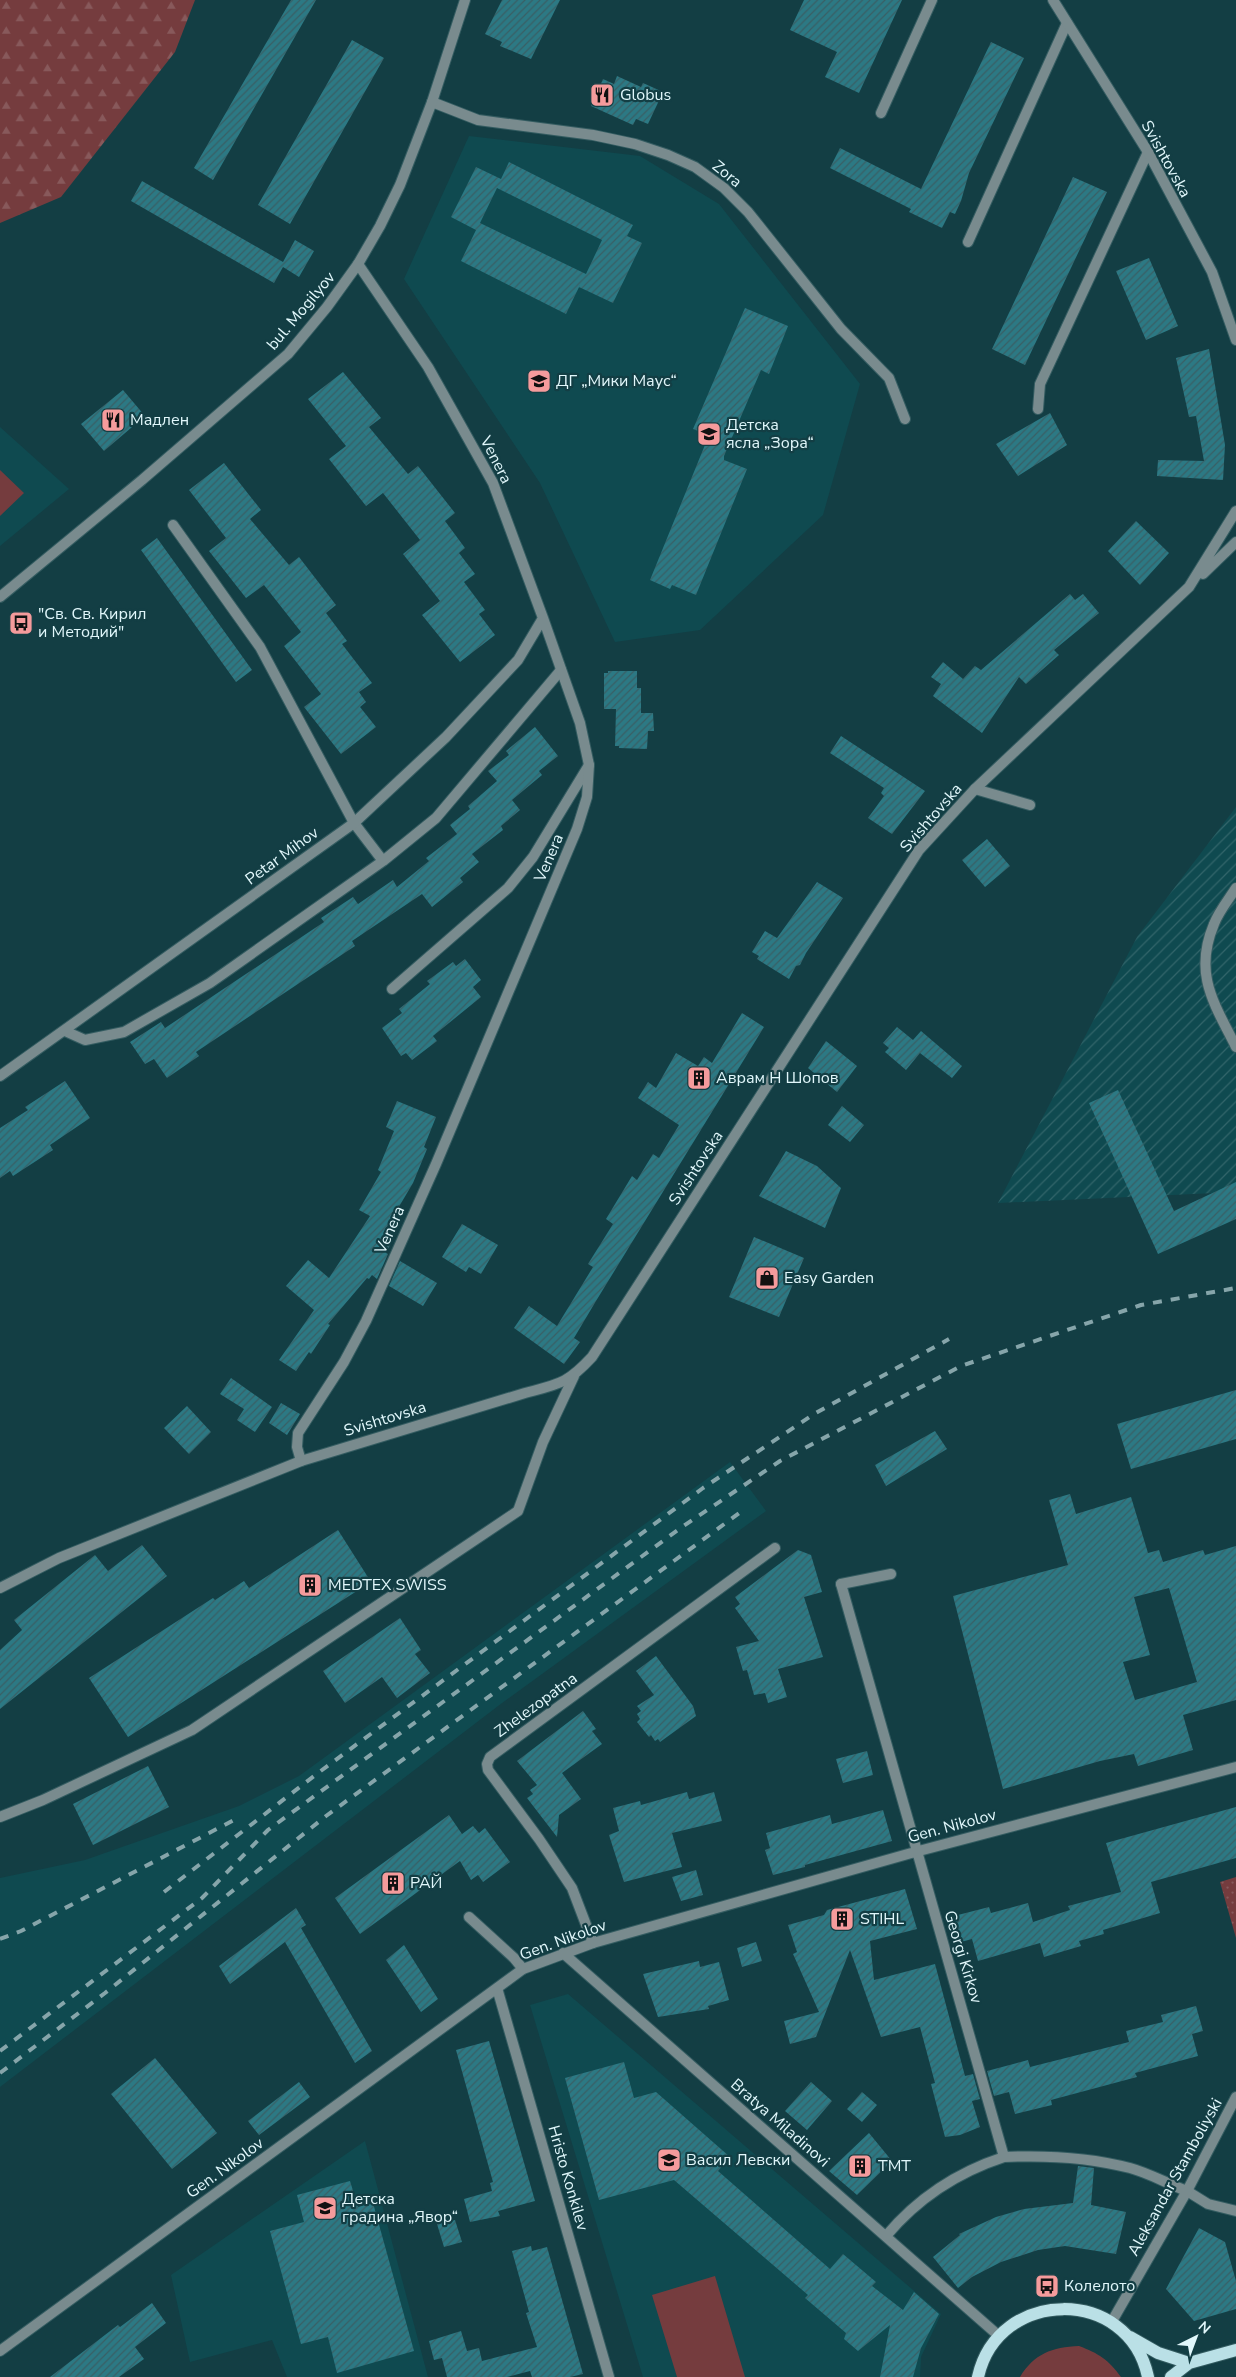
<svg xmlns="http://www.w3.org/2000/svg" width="1236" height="2377" font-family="'Nunito Sans',sans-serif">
<defs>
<pattern id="industrial-furrows" width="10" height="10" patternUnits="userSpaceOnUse" patternTransform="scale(1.25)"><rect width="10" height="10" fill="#0f4a50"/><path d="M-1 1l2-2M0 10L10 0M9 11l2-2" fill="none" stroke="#32656a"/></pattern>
<pattern id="forest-firs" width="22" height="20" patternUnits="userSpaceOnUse" patternTransform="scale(1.25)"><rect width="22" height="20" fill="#753c3e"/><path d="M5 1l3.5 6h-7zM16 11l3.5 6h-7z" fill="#88595b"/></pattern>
<pattern id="park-dots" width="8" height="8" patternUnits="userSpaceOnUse" patternTransform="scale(1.25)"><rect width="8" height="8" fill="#753c3e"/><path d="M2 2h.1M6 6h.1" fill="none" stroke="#88595b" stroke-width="1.8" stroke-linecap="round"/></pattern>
<pattern id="building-hatch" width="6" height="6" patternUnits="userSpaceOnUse" patternTransform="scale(1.25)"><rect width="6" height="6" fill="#2c7984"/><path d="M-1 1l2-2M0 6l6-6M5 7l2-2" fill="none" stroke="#395f65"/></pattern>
</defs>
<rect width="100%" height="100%" fill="#133e44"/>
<!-- built -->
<path fill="#0f4a50" d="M 469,136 L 640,156 L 719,204 L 860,384 L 823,515 L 700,630 L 615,642 L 540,483 L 404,279 Z
M 0,427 L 69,489 L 0,546 Z
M 730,1462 L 766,1511 L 502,1703 L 0,2087 L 0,1878 L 85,1860 L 239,1806 L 299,1776 Z
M 568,1994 L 941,2314 L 921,2357 L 920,2377 L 643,2377 L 530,2005 Z
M 365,2141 L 428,2377 L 287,2377 L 272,2340 L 190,2362 L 171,2275 Z"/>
<!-- industrial -->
<path fill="url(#industrial-furrows)" d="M 1236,807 L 1236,1192 L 998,1203 L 1137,937 Z"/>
<!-- grass -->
<path fill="#753c3e" d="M 0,470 L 24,493 L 0,516 Z
M 715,2276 L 745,2377 L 677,2377 L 652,2295 Z
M 1079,2346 C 1098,2353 1109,2360 1121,2377 L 1020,2377 C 1034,2354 1052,2347 1079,2346 Z"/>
<!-- forest -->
<path fill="url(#forest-firs)" d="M 0,0 L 195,0 L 175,52 L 61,197 L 0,223 Z"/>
<!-- park -->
<path fill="url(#park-dots)" d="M 1236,1877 L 1236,1938 L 1220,1882 Z"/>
<!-- building -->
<path fill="url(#building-hatch)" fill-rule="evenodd" d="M 291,0 L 316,0 L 213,180 L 194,168 Z
M 502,0 L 560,0 L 531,59 L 500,46 L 502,42 L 485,34 Z
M 804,0 L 902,0 L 859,93 L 825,77 L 837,52 L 790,30 Z
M 352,40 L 384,58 L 290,224 L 258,205 Z
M 991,42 L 1024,58 L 969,173 L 961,201 L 955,214 L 950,212 L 942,228 L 909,212 L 911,209 L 830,168 L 840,148 L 921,189 Z
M 617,76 L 641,87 L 643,83 L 663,92 L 648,124 L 636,119 L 633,125 L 591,106 L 603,79 L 614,84 Z
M 509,162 L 633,225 L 627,236 L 642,243 L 613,303 L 579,287 L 581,283 L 566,314 L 461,261 L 476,230 L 451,217 L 476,167 L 501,179 ZM 497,188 L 602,240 L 586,274 L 480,223 Z
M 1073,177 L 1107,192 L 1025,365 L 992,349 Z
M 142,181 L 283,262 L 295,240 L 314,251 L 299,277 L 283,267 L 274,283 L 131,201 Z
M 1149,258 L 1178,326 L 1146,340 L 1116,271 Z
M 745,308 L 788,326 L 769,374 L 761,370 L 724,456 L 724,460 L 747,469 L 696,595 L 672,585 L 670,589 L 650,580 L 709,435 L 693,429 Z
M 1209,349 L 1225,445 L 1223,480 L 1157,476 L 1158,460 L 1204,461 L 1196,416 L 1189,417 L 1176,358 Z
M 343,372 L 381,418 L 369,427 L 408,474 L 418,466 L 455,513 L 445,521 L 465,548 L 459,553 L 475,574 L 464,582 L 485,610 L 479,614 L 495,635 L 460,662 L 422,615 L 440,601 L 403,554 L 420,540 L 383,493 L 366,506 L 329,459 L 346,446 L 308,399 Z
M 123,390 L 145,416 L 104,451 L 81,424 Z
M 1050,413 L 1067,445 L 1018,476 L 996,444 Z
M 224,463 L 261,510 L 250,519 L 289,565 L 299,557 L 336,605 L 326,613 L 347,641 L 342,644 L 372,683 L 359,692 L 366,702 L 360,707 L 376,727 L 341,754 L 304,707 L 321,694 L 284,646 L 301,632 L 264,585 L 246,598 L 209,551 L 226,538 L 189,490 Z
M 1136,521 L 1169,553 L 1140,585 L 1108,551 Z
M 157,538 L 252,670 L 236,682 L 141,550 Z
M 1070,594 L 1075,600 L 1083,594 L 1099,613 L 1054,650 L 1059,655 L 1026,684 L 1019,677 L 982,733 L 933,696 L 941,684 L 931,677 L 943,662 L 963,679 L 975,666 L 981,670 Z
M 608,671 L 637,671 L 637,688 L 641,688 L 641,713 L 653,713 L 654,731 L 648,731 L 647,749 L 619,748 L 619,746 L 615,746 L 616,709 L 604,709 L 604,673 L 608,673 Z
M 535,727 L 558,756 L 539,771 L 542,775 L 512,800 L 520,810 L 501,826 L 503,830 L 472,854 L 479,862 L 460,878 L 463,882 L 432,907 L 422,894 L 352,941 L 355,946 L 196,1052 L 199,1056 L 167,1078 L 154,1059 L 145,1064 L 130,1042 L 161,1022 L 165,1028 L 324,922 L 321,918 L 353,897 L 358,904 L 393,880 L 397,887 L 429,861 L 426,858 L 457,834 L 450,825 L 470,809 L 468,806 L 497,781 L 488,771 L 509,755 L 506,751 Z
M 841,736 L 925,791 L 892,834 L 868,818 L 884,796 L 881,793 L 884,788 L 830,753 Z
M 987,839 L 1010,866 L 985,887 L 962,860 Z
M 817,882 L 843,898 L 806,953 L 800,965 L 796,966 L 789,979 L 757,959 L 759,956 L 752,952 L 765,931 L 777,938 Z
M 465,959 L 481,980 L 473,987 L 481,997 L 433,1036 L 437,1041 L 412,1060 L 406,1053 L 401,1056 L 382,1028 L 402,1013 L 399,1009 L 430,984 L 427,981 L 453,962 L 456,966 Z
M 742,1013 L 764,1027 L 596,1301 L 574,1338 L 580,1342 L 564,1364 L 514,1328 L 529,1306 L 557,1326 L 593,1267 L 588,1264 L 613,1224 L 606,1219 L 632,1176 L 637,1180 L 653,1154 L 659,1158 L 679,1125 L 638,1098 L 648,1082 L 656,1088 L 676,1053 L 698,1066 L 704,1057 L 712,1063 Z
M 897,1027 L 913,1040 L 921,1031 L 962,1066 L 952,1078 L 920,1053 L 906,1070 L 885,1052 L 889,1048 L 883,1043 Z
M 826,1041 L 857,1066 L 837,1092 L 808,1068 Z
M 65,1081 L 90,1118 L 50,1145 L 53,1150 L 13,1176 L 10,1171 L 0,1178 L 0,1128 L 28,1110 L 25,1107 Z
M 1118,1090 L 1174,1211 L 1236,1182 L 1236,1219 L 1158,1254 L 1089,1103 Z
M 397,1101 L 436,1117 L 424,1147 L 427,1149 L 413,1183 L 384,1232 L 394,1237 L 386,1253 L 388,1254 L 377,1279 L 372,1275 L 369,1279 L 367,1278 L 328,1324 L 330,1325 L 311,1354 L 309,1352 L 296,1371 L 279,1360 L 314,1310 L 286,1286 L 308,1260 L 329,1278 L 370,1216 L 359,1210 L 381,1172 L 378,1170 L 394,1131 L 386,1127 Z
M 842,1106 L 864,1125 L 850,1142 L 828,1125 Z
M 786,1151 L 817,1166 L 841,1188 L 825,1228 L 759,1196 Z
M 462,1224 L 498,1245 L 481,1274 L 469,1267 L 466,1272 L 442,1257 Z
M 754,1237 L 804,1258 L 779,1317 L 729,1297 Z
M 400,1261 L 437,1283 L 423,1306 L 389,1286 Z
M 231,1378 L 272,1407 L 255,1432 L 237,1420 L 244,1409 L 220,1394 Z
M 1236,1390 L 1236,1439 L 1131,1469 L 1117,1424 Z
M 281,1403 L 300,1414 L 287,1435 L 269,1423 Z
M 187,1406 L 211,1432 L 189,1454 L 164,1428 Z
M 935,1431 L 947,1449 L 886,1486 L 875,1465 Z
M 1070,1494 L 1076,1514 L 1131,1497 L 1148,1553 L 1159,1550 L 1163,1562 L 1203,1550 L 1205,1555 L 1236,1546 L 1236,1700 L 1183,1715 L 1193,1750 L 1138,1766 L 1134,1754 L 1100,1761 L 1003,1789 L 953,1596 L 1068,1565 L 1049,1500 ZM 1169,1588 L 1197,1682 L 1135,1700 L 1123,1662 L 1150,1655 L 1134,1597 Z
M 338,1530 L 371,1582 L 128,1737 L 89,1678 L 213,1598 L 215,1600 L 244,1581 L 249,1588 Z
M 142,1545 L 167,1576 L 0,1709 L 0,1650 L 22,1630 L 14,1620 L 95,1555 L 108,1571 Z
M 798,1550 L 811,1555 L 822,1592 L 804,1597 L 823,1657 L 778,1669 L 787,1697 L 768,1703 L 765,1693 L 754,1695 L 747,1670 L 743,1671 L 736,1647 L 759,1641 L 735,1608 L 740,1604 L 735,1597 Z
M 400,1618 L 421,1650 L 415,1654 L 430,1673 L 397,1698 L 382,1677 L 345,1703 L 323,1671 Z
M 656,1656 L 693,1706 L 696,1716 L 660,1742 L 658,1739 L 655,1741 L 651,1735 L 649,1737 L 637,1722 L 640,1719 L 637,1714 L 641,1711 L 637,1706 L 654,1695 L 636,1671 Z
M 583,1711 L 596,1729 L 592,1731 L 602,1744 L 562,1773 L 581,1799 L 559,1815 L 557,1837 L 527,1798 L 533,1794 L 530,1790 L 537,1785 L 517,1761 Z
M 867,1751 L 873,1775 L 843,1783 L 836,1759 Z
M 148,1766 L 169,1807 L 93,1845 L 73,1804 Z
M 687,1792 L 689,1799 L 714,1792 L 722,1821 L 672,1833 L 682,1867 L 624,1882 L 609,1835 L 619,1831 L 613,1808 L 640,1801 L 641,1805 Z
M 1236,1807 L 1236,1858 L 1151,1882 L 1160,1913 L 1103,1930 L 1104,1934 L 1079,1941 L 1081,1946 L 1044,1957 L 1040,1943 L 978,1961 L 972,1939 L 961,1942 L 954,1916 L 989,1907 L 991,1913 L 1028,1903 L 1033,1922 L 1070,1910 L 1068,1906 L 1121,1892 L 1106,1843 Z
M 883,1810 L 892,1841 L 805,1865 L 805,1867 L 773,1875 L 765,1850 L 770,1848 L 766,1833 L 830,1815 L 832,1824 Z
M 449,1815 L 462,1834 L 473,1826 L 479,1833 L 485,1828 L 510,1862 L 483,1882 L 478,1875 L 471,1880 L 460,1861 L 360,1934 L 335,1898 Z
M 696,1870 L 703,1895 L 681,1901 L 672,1877 Z
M 905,1889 L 917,1929 L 870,1941 L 874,1980 L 935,1964 L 965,2076 L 973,2074 L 980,2099 L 972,2101 L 980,2127 L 960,2135 L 945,2137 L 931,2084 L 935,2083 L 920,2027 L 881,2037 L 850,1950 L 816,2037 L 790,2044 L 784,2021 L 819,2012 L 793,1954 L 797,1952 L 788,1925 L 824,1915 L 827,1910 Z
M 296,1908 L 306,1925 L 301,1928 L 372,2051 L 355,2063 L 285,1942 L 230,1984 L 219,1966 Z
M 756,1942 L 762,1961 L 742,1967 L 737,1948 Z
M 404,1945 L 438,1999 L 421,2012 L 386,1960 Z
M 699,1961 L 700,1967 L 719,1962 L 729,2000 L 708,2006 L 709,2009 L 658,2017 L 643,1974 Z
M 1196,2006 L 1203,2031 L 1192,2034 L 1198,2056 L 1135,2073 L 1137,2077 L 1051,2100 L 1052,2105 L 1015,2114 L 1009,2092 L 994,2096 L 987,2071 L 1028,2060 L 1030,2067 L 1129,2042 L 1126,2031 L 1163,2022 L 1161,2015 Z
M 489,2041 L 535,2201 L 498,2211 L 500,2216 L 470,2222 L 464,2199 L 492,2191 L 490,2183 L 493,2182 L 456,2050 Z
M 155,2058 L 217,2133 L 172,2169 L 111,2094 Z
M 624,2062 L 634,2098 L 656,2092 L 730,2157 L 718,2171 L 830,2269 L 843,2254 L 876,2282 L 872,2286 L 903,2310 L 914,2292 L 939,2314 L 921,2348 L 913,2377 L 880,2377 L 890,2325 L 858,2351 L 844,2339 L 846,2333 L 805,2298 L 808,2295 L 674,2180 L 599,2200 L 565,2078 Z
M 299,2082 L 310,2097 L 259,2135 L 248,2121 Z
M 811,2082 L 832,2101 L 807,2130 L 785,2111 Z
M 862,2092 L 877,2105 L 862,2122 L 847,2109 Z
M 869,2133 L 892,2161 L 857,2195 L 829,2171 Z
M 1078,2166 L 1094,2168 L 1091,2205 L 1126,2212 L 1116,2254 L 1065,2246 L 1038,2250 L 1001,2262 L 972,2277 L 958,2288 L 933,2257 L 960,2235 L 959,2234 L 996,2217 L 1024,2209 L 1073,2203 Z
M 350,2181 L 358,2207 L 373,2203 L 414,2351 L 337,2373 L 328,2337 L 301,2344 L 270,2231 L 304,2222 L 297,2195 Z
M 455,2220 L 462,2242 L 444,2247 L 437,2224 Z
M 1199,2228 L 1225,2242 L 1236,2281 L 1236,2309 L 1194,2321 L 1166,2289 Z
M 531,2246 L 532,2251 L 547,2247 L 583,2374 L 570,2377 L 532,2377 L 530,2371 L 507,2377 L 447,2377 L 442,2358 L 434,2360 L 429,2341 L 461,2331 L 467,2351 L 479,2348 L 482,2361 L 537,2347 L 526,2313 L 529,2312 L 512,2251 Z
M 152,2303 L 166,2323 L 135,2347 L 144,2359 L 119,2377 L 50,2377 L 118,2325 L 120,2327 Z"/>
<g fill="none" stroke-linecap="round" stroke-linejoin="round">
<!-- service casing -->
<g stroke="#345c61" stroke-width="12">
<path id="service" d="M 881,113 L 932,0
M 968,242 L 1067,23
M 1038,409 L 1040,384 L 1148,152
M 173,525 L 260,647 L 354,823 L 383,861
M 975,789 L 1030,805
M 1236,888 C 1229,899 1219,911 1214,924 C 1193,974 1214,1003 1236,1047
M 392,989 L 508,888 L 533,857 L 589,765
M 65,1031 L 85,1040 L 124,1032 L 210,983 L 383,861 L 436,818 L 561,670
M 841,1584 L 891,1574
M 0,1817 L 43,1800 L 192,1730 L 518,1511 L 543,1442 L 574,1376
M 469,1917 L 514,1958 L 523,1969
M 593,1943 L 572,1888 L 539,1839 L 488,1770 L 487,1764 L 490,1757 L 775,1548
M 1187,2191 L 1208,2204 L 1236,2211"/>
</g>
<!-- minor casing -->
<g stroke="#345c61" stroke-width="12">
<path id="minor" d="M 432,102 L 478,120 L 593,135 L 635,144 L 668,155 L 695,167 L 724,188 L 748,212 L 841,329 L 889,378 L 905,419
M 0,1076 L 354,823 L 446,737 L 518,660 L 543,618
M 301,1461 L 297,1447 L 298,1433 L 344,1362 L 366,1321 L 436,1164 L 577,829 L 587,797 L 589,765 L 580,723 L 543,618 L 493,483 L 428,367 L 358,264
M 841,1584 L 1004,2157 C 1047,2155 1088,2157 1130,2168 C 1149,2173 1168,2184 1187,2191
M 563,1953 L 999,2336
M 497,1988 L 609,2377
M 886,2236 C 917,2199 958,2172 1004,2157
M 1111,2323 L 1187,2191 L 1236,2097
M 0,2351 L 523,1969 L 593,1943 L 915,1852 L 1236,1767"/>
</g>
<!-- tertiary casing -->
<g stroke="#345c61" stroke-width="12">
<path id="tertiary" d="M 1053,0 L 1148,152 L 1212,272 L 1236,340
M 1203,574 L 1236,542
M 0,597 L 142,480 L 288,354 L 327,307 L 358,264 L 380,226 L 400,185 L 432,102 L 465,0
M 0,1588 L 59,1558 L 301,1461 L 525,1393 C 559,1384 567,1384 592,1357 L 919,850 L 975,789 L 1189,587 L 1236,511"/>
</g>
<!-- primary casing -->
<g stroke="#345c61" stroke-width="14">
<path id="primary" d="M 1130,2337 L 1158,2353 L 1189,2363
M 978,2377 C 998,2287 1129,2286 1148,2377
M 1171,2377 L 1189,2363 L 1236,2350"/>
</g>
<!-- service -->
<use href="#service" stroke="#798b8e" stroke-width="10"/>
<!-- minor -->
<use href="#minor" stroke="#798b8e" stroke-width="10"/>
<!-- tertiary -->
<use href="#tertiary" stroke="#798b8e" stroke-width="10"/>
<!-- primary -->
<use href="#primary" stroke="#bae0e6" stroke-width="12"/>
<!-- rail -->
<path stroke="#86a5aa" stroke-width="4" stroke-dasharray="9 9" stroke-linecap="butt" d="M 164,1892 L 318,1773 L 703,1488 L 814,1414 L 949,1339
M 0,1939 L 21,1931 L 234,1820
M 0,2051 L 202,1898 L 268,1830 L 682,1527 L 780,1461 L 961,1366 L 1141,1305 L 1236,1288
M 0,2073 L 105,1993 L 326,1816 L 742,1511"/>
</g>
<!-- icons -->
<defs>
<g id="restaurant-square" transform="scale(1.25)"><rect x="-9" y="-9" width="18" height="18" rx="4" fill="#f59b9c" stroke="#133e44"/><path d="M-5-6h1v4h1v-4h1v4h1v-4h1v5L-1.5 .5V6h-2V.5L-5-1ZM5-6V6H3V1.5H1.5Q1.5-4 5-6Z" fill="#111"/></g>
<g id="school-square" transform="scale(1.25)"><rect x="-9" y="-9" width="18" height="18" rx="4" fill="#f59b9c" stroke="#133e44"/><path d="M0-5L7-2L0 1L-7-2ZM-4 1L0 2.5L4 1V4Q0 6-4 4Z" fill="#111"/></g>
<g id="bus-square" transform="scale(1.25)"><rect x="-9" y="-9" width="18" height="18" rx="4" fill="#f59b9c" stroke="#133e44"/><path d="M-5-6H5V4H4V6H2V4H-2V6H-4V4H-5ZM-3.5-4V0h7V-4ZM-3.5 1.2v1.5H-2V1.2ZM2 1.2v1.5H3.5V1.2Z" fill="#111"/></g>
<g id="building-square" transform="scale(1.25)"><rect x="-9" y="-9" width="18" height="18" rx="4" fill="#f59b9c" stroke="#133e44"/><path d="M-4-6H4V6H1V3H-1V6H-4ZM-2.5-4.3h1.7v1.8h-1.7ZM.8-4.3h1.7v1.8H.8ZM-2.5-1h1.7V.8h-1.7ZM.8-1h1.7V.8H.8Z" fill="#111"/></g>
<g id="shop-square" transform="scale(1.25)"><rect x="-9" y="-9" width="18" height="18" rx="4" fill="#f59b9c" stroke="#133e44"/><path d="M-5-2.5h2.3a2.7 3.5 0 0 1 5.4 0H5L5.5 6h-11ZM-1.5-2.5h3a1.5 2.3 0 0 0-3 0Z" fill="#111"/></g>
</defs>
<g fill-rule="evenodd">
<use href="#restaurant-square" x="602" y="95"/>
<use href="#school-square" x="539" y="381"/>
<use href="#restaurant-square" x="113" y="420"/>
<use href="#school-square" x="709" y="434"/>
<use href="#bus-square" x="21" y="623"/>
<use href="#building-square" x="699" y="1078"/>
<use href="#shop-square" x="767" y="1278"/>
<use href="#building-square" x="310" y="1585"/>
<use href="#building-square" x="393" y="1883"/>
<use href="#building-square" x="842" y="1919"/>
<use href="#school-square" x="669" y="2160"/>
<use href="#building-square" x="860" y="2166"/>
<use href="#school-square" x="325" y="2208"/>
<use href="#bus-square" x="1047" y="2286"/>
</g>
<g text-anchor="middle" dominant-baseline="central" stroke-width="4.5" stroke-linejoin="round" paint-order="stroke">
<!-- poi labels -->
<g font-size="16" fill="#e1f7fb" stroke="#133e44" text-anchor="start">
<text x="620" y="95">Globus</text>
<text x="556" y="381">ДГ „Мики Маус“</text>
<text x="130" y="420">Мадлен</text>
<text x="726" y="425">Детска<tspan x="726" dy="18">ясла „Зора“</tspan></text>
<text x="38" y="614">"Св. Св. Кирил<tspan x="38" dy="18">и Методий"</tspan></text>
<text x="716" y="1078">Аврам Н Шопов</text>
<text x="784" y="1278">Easy Garden</text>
<text x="328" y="1585">MEDTEX SWISS</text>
<text x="410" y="1883">РАЙ</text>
<text x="860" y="1919">STIHL</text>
<text x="686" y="2160">Васил Левски</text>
<text x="878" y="2166">TMT</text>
<text x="342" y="2199">Детска<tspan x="342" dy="18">градина „Явор“</tspan></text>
<text x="1064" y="2286">Колелото</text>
</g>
<!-- street labels -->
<g font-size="16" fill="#e1f7fb" stroke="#133e44">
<text transform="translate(1166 159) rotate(61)">Svishtovska</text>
<text transform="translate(727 174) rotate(39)">Zora</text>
<text transform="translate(301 311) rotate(-50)">bul. Mogilyov</text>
<text transform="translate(496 460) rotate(63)">Venera</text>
<text transform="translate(931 818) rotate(-49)">Svishtovska</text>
<text transform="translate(282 856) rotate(-36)">Petar Mihov</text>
<text transform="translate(549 858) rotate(-67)">Venera</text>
<text transform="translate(696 1168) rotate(-57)">Svishtovska</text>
<text transform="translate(390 1230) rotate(-66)">Venera</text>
<text transform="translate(385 1419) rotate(-17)">Svishtovska</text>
<text transform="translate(536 1705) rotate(-36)">Zhelezopatna</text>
<text transform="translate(952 1826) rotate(-15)">Gen. Nikolov</text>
<text transform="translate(563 1940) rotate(-20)">Gen. Nikolov</text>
<text transform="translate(963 1957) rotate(73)">Georgi Kirkov</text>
<text transform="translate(780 2123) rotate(41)">Bratya Miladinovi</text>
<text transform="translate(225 2168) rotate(-36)">Gen. Nikolov</text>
<text transform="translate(1175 2177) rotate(-61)">Aleksandar Stamboliyski</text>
<text transform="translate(568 2178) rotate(74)">Hristo Konkilev</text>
</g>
</g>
<!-- north arrow -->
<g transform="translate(1196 2337) rotate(42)" stroke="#133e44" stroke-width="4" paint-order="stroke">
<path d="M0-4L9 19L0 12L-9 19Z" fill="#e1f7fb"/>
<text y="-8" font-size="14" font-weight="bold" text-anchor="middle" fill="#e1f7fb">N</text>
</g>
</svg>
